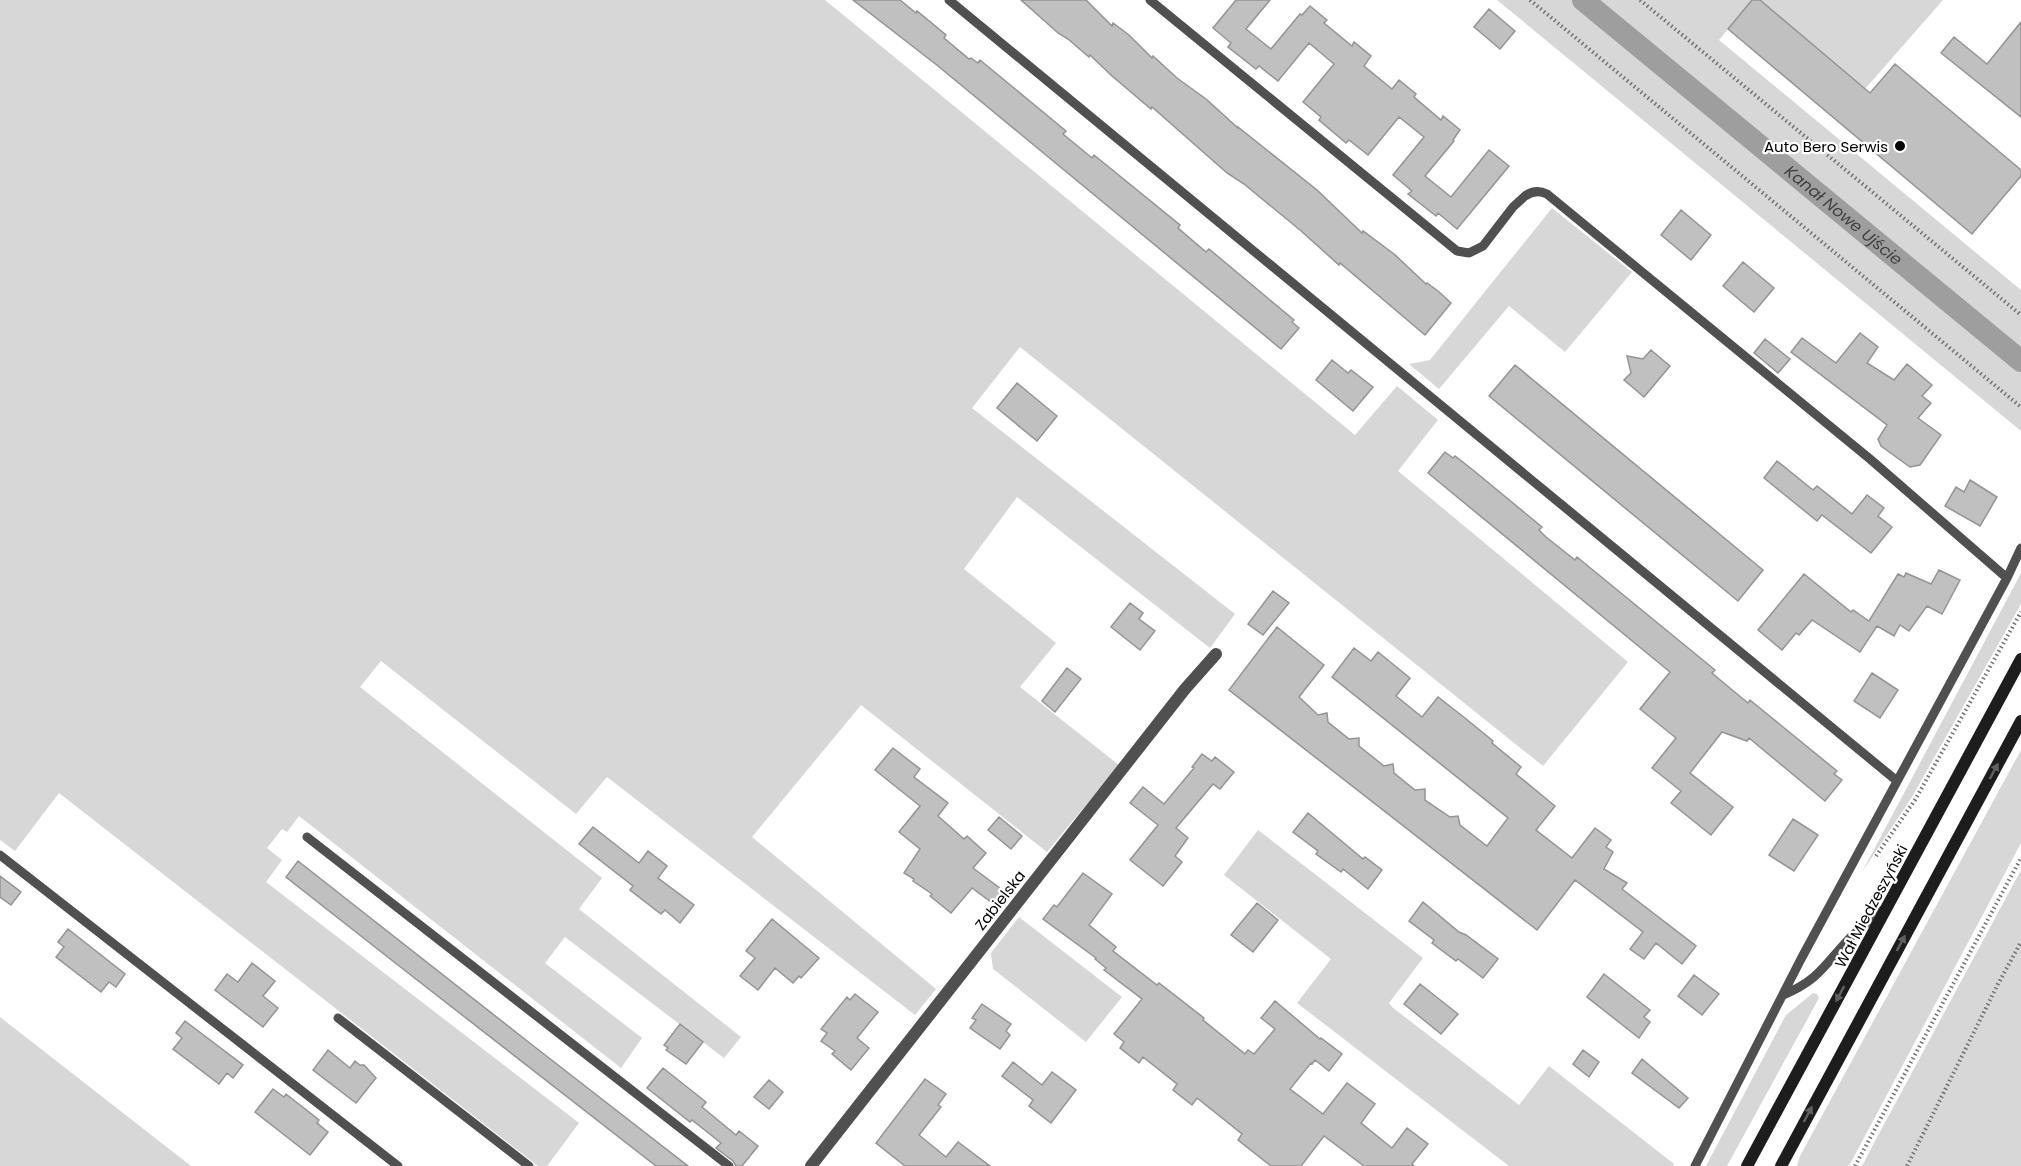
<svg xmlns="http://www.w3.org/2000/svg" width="2021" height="1166" font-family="Poppins,sans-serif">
<rect width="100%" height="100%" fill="#fff"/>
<!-- green -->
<path fill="#d7d7d7" d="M 0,0 L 825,0 L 1355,435 L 1397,386 L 1438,420 L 1398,471 L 1628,662 L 1543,766 L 1020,347 L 972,408 L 1235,614 L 1210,648 L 1017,497 L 964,569 L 1056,643 L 1020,687 L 1119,765 L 1047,852 L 861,705 L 752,837 L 936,989 L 915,1015 L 607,777 L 576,814 L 381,661 L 360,687 L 602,878 L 579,909 L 741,1037 L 724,1058 L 565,937 L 545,963 L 642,1038 L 621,1068 L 299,816 L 287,832 L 282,829 L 267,848 L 282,860 L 266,882 L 579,1123 L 547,1166 L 538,1166 L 59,793 L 15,851 L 0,840 Z
M 1497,0 L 1752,0 L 1719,40 L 2021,290 L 2021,431 Z
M 1760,0 L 1943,0 L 1865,89 Z
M 1552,208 L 1632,272 L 1565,352 L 1509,306 L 1439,389 L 1409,364 L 1430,360 Z
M 2021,573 L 2021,604 L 1912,797 L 1862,872 Z
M 2021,750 L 2021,843 L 1849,1166 L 1797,1166 L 1800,1156 Z
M 1258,830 L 1423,958 L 1389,1003 L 1392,1007 L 1519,1105 L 1549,1066 L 1674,1164 L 1673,1166 L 1509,1166 L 1297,1003 L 1331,959 L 1224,875 Z
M 2021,870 L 2021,1166 L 1862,1166 L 1874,1143 Z
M 1019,917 L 1122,997 L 1086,1042 L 993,969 L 991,953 Z
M 1813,993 L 1817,994 L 1819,998 L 1727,1166 L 1706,1166 L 1786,1015 Z
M 0,1017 L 191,1166 L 0,1166 Z"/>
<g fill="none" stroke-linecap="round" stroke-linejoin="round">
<!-- canal -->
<path stroke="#9e9e9e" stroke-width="22" id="s1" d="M 1583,0 L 2021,361"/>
</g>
<!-- building -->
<path fill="#c0c0c0" stroke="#949494" stroke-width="1.5" d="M 853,0 L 900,0 L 916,13 L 917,11 L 946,35 L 944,38 L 969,59 L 971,58 L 978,63 L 980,60 L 997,74 L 1066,131 L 1063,134 L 1092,158 L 1094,155 L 1180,225 L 1178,228 L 1206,252 L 1209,249 L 1294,320 L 1292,322 L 1299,328 L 1281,349 L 938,66 Z
M 1021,0 L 1086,0 L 1112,26 L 1113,23 L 1129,35 L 1152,58 L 1153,56 L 1177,78 L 1206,99 L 1238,128 L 1238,127 L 1317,190 L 1362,233 L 1363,231 L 1394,254 L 1426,284 L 1427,283 L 1438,291 L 1451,303 L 1425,335 L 1340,263 L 1339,265 L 1300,230 L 1244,184 L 1227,173 L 1152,107 L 1151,109 L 1112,76 L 1090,55 L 1089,57 L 1068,39 L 1058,33 Z
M 1236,0 L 1270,0 L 1246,29 L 1271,49 L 1300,14 L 1302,15 L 1310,6 L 1327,20 L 1324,23 L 1352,46 L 1354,42 L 1371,56 L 1364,66 L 1392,89 L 1399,80 L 1416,94 L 1414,97 L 1441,120 L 1443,116 L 1460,130 L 1453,140 L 1454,141 L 1425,176 L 1451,197 L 1489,150 L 1509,166 L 1457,229 L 1438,213 L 1436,216 L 1408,194 L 1412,191 L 1393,175 L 1424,137 L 1399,117 L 1368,155 L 1349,140 L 1346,143 L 1319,120 L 1321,117 L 1303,102 L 1334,64 L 1309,43 L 1278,81 L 1259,66 L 1256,69 L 1228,47 L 1231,43 L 1213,28 Z
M 1752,0 L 1760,0 L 1870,93 L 1895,64 L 2021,170 L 2021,176 L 1972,234 L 1728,29 Z
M 1489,9 L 1515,31 L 1500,49 L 1474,27 Z
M 2021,22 L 2021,117 L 1941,53 L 1954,37 L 1987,64 Z
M 1681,210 L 1711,235 L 1691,260 L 1661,235 Z
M 1743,262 L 1774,288 L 1754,312 L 1723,286 Z
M 1860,333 L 1878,347 L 1867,363 L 1894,380 L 1907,364 L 1932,385 L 1922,396 L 1931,403 L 1918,418 L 1941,435 L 1920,465 L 1910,467 L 1881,446 L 1878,439 L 1887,425 L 1791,352 L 1802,338 L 1836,363 Z
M 1765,339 L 1790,359 L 1778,373 L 1754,353 Z
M 1651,350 L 1670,366 L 1644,397 L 1624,380 L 1631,373 L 1627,356 L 1643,359 Z
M 1332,360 L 1348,373 L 1351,370 L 1373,387 L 1353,411 L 1316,380 Z
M 1515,365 L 1763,570 L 1738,601 L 1489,396 Z
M 1017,383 L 1057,416 L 1037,441 L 997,408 Z
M 1445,452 L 1453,458 L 1455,456 L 1473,470 L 1542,527 L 1539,530 L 1546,537 L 1575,560 L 1577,557 L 1715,670 L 1712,673 L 1719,679 L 1748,703 L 1750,700 L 1837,771 L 1834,774 L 1842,780 L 1825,801 L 1749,738 L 1747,741 L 1722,732 L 1690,773 L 1733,807 L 1711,835 L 1671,803 L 1681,791 L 1652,768 L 1676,738 L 1640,709 L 1670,672 L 1428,473 Z
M 1777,461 L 1813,490 L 1817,486 L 1852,514 L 1867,495 L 1884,508 L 1878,516 L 1892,527 L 1871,553 L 1822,515 L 1817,521 L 1764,478 Z
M 1970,480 L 1997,497 L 1980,526 L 1945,506 L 1956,487 L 1964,492 Z
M 1939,570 L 1960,580 L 1942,614 L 1927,606 L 1909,631 L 1900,625 L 1894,636 L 1877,626 L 1860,652 L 1812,620 L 1799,635 L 1796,633 L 1782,650 L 1758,630 L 1804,574 L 1851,612 L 1853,610 L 1869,621 L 1898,574 L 1904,577 L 1906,573 L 1931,584 Z
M 1273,591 L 1289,603 L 1263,635 L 1248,624 Z
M 1130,603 L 1143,613 L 1139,619 L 1155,631 L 1140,650 L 1111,627 Z
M 1277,627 L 1324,665 L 1299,697 L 1318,715 L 1327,713 L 1328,722 L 1349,739 L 1359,738 L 1359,746 L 1384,766 L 1393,764 L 1394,773 L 1415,790 L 1425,789 L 1425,800 L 1450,817 L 1458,816 L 1460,825 L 1487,846 L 1508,818 L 1332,677 L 1354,648 L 1371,661 L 1378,652 L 1410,678 L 1396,696 L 1422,717 L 1438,697 L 1465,718 L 1493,741 L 1492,743 L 1521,767 L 1516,774 L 1555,806 L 1536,830 L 1572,858 L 1595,828 L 1611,840 L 1606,847 L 1613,852 L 1604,869 L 1627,883 L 1622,889 L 1696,946 L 1682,964 L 1656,943 L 1644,959 L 1630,949 L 1643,932 L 1575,880 L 1537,930 L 1229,690 Z
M 1067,668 L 1081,679 L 1055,712 L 1042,701 Z
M 1872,673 L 1898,690 L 1880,718 L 1854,701 Z
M 893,748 L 920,769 L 914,777 L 948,803 L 938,816 L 964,839 L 967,836 L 986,853 L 973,868 L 1005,892 L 995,905 L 972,888 L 951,913 L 930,896 L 932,894 L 913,881 L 914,879 L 904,873 L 920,849 L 899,832 L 920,806 L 875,770 Z
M 1202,754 L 1212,761 L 1215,757 L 1234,772 L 1220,789 L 1213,784 L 1176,828 L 1188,838 L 1175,856 L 1182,862 L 1163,886 L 1130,860 L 1158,825 L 1130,803 L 1143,787 L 1164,804 L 1194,768 L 1192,767 Z
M 1308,813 L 1363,859 L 1365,857 L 1382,870 L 1368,889 L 1343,869 L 1341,872 L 1316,854 L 1318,851 L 1293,832 Z
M 999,817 L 1022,836 L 1011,849 L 988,830 Z
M 1793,819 L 1818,835 L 1794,871 L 1769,855 Z
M 593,827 L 639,863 L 648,851 L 667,866 L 658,878 L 694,905 L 680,923 L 665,910 L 661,914 L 630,890 L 633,886 L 579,844 Z
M 298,861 L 531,1044 L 688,1166 L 656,1166 L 394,962 L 286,877 Z
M 1083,873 L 1112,894 L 1089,925 L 1116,947 L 1113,951 L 1157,985 L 1159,983 L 1204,1018 L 1203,1020 L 1245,1054 L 1248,1050 L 1254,1054 L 1275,1029 L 1261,1018 L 1275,1001 L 1320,1039 L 1321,1038 L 1342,1054 L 1329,1071 L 1315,1060 L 1312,1064 L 1311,1063 L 1290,1089 L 1323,1114 L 1347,1083 L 1375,1104 L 1361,1123 L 1392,1148 L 1407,1128 L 1428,1144 L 1412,1164 L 1414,1166 L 1364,1166 L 1324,1136 L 1301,1166 L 1271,1166 L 1238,1140 L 1242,1134 L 1197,1098 L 1192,1105 L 1173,1090 L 1177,1084 L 1143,1057 L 1139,1063 L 1120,1048 L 1124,1042 L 1114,1034 L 1142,999 L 1104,970 L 1106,968 L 1095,959 L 1096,958 L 1043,919 L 1054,905 L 1057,907 Z
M 0,876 L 21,892 L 11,905 L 0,897 Z
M 1423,902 L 1459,932 L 1466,935 L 1498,959 L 1483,978 L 1458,959 L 1456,961 L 1432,943 L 1434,940 L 1409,921 Z
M 1257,903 L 1278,920 L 1253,952 L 1231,935 Z
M 772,919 L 819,958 L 801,978 L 799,976 L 793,983 L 775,968 L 758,990 L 740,976 L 755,958 L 746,951 Z
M 68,929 L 125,974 L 116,987 L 109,982 L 101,992 L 56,957 L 64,947 L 58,942 Z
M 252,963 L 275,981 L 263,996 L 278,1008 L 263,1027 L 215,990 L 227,974 L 238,982 Z
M 1604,974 L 1650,1010 L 1644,1017 L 1650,1022 L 1639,1038 L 1587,997 Z
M 1694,975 L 1719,994 L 1702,1015 L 1678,996 Z
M 1420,984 L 1458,1014 L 1441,1034 L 1404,1004 Z
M 855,994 L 878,1012 L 857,1038 L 869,1048 L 851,1070 L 832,1054 L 835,1051 L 821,1041 L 827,1033 L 821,1029 L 847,997 L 850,1000 Z
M 982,1004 L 1011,1024 L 1006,1031 L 1010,1035 L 1000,1049 L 970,1028 L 976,1020 L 972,1018 Z
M 185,1021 L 243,1065 L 233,1078 L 227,1073 L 219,1084 L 173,1049 L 182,1038 L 176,1033 Z
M 680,1024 L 703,1042 L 686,1064 L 666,1050 L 668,1048 L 664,1045 Z
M 328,1050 L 350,1068 L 355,1061 L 360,1065 L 364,1065 L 376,1078 L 356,1103 L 313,1070 Z
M 1583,1050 L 1599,1062 L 1589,1077 L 1573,1064 Z
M 1642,1059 L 1688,1098 L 1679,1108 L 1632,1073 Z
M 1013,1062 L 1042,1085 L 1052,1072 L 1076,1090 L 1051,1123 L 1029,1106 L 1033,1100 L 1002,1076 Z
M 663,1068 L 706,1102 L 702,1107 L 736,1135 L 739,1131 L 758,1146 L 742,1166 L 736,1166 L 733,1161 L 716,1148 L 721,1143 L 692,1120 L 690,1122 L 647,1088 Z
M 925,1079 L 946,1094 L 938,1105 L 941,1107 L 919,1135 L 946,1157 L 958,1142 L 990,1166 L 905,1166 L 876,1143 Z
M 769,1080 L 783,1092 L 769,1109 L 754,1097 Z
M 273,1089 L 284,1097 L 286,1094 L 319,1120 L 317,1123 L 328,1132 L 310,1155 L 255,1112 Z"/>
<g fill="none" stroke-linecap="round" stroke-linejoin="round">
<!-- path -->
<path stroke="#727272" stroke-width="4" stroke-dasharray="1.5 3" stroke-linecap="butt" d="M 1530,0 L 2021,407
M 1640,0 L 2021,315
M 1876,856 L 1915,800 L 2021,612
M 1855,1166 L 2021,858
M 1907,1166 L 1998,984 L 2021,942"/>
<!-- service -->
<path stroke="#505050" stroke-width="9" d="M 949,0 L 1897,781
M 1150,0 L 1457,251 L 1469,253 L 1483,246 L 1513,207 L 1525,196 C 1532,191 1539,190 1547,194 L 1870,459 L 2007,578
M 307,837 L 729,1166
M 0,855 L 398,1166
M 1783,995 C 1818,980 1823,967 1847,941 C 1858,929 1872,920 1884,909
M 338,1018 L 529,1166
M 1695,1166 L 1801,959 L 2007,578 L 2021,548"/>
<!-- minor -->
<path stroke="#505050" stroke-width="12" d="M 811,1166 L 1185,689 L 1216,654"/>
<!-- secondary -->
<path stroke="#1d1d1d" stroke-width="12" d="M 1747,1166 L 2021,659
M 1781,1166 L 2021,721"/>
</g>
<!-- one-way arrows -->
<defs><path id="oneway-solid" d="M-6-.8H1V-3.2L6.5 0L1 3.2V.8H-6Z" transform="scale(1.5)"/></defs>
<g fill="#616161">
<use href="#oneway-solid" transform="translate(1994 771) rotate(-62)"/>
<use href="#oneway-solid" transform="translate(1901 943) rotate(-62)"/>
<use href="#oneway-solid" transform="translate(1840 994) rotate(118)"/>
<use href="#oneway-solid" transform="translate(1808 1114) rotate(-62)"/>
</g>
<!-- markers -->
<circle fill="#000" stroke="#fff" stroke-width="2" cx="1900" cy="146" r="6"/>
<g text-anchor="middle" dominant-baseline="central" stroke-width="4.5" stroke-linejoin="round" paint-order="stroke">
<!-- poi labels -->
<g font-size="15" fill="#000" stroke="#fff" text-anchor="end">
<text x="1888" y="146">Auto Bero Serwis</text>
</g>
<!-- street labels -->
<g font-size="15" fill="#000" stroke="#fff">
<text transform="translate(1000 900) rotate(-52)">Zabielska</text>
<text transform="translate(1871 906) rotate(-62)">Wał Miedzeszyński</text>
</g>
<!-- water labels -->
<g font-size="16" font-style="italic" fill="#3f3f3f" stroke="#fff">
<text stroke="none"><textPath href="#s1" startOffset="338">Kanał Nowe Ujście</textPath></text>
</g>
</g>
</svg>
